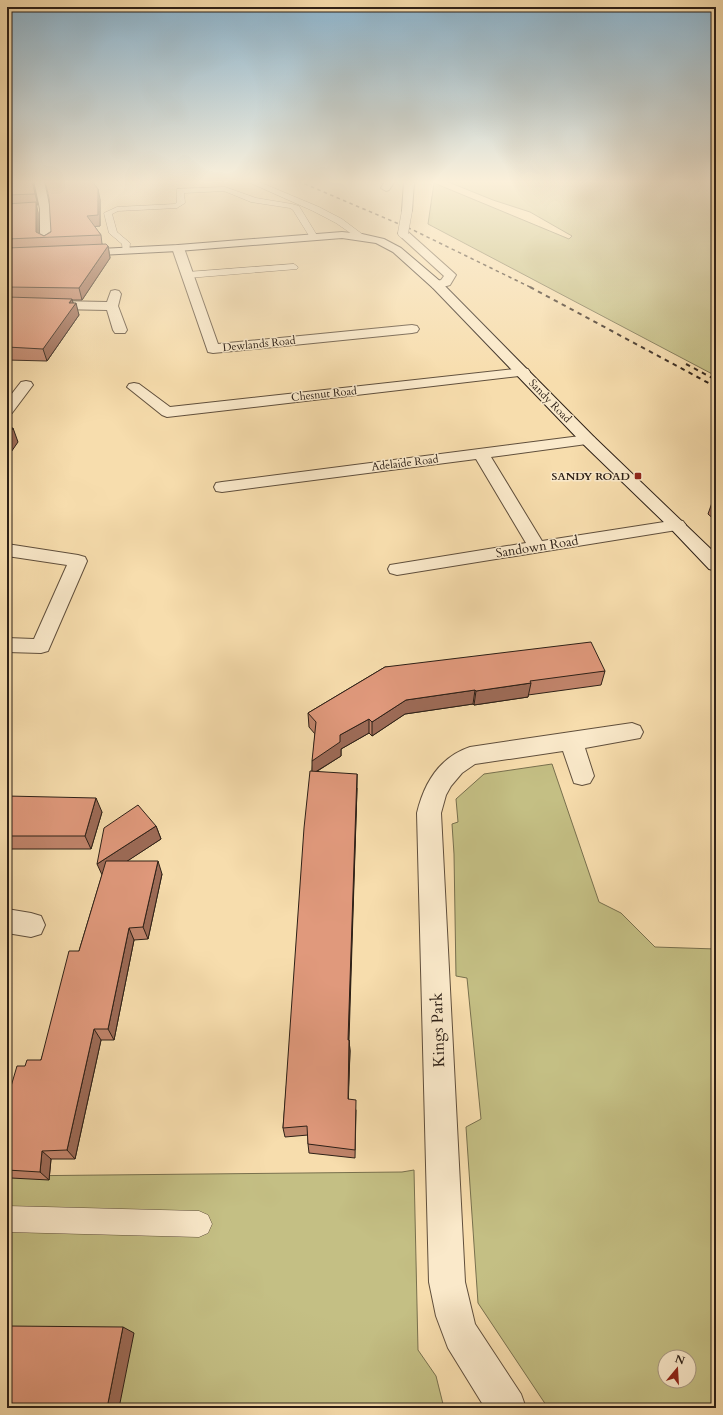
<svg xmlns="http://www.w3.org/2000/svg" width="723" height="1415" font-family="Cardo,serif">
<rect width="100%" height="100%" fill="#f7ddad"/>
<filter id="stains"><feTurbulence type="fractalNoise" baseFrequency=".005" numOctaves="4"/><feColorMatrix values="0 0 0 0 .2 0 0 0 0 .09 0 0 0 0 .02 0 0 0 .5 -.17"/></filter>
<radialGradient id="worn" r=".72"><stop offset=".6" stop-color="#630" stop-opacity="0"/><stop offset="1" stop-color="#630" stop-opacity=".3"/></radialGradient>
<!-- green -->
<path fill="#c4bf84" stroke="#78704e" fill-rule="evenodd" d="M 446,181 L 716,181 L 716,376 L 428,224 L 434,183 L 569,239 L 572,236 L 530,212 L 493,200 Z
M 552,764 L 599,902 L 621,913 L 655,947 L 716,949 L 716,1408 L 548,1408 L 478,1303 L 466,1127 L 481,1119 L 467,978 L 456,976 L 454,854 L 452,824 L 458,822 L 456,799 L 484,774 ZM 665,1357 L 689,1357 L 689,1381 L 665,1381 Z
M 414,1170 L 418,1350 L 436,1376 L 444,1408 L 7,1408 L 7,1176 L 402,1172 Z"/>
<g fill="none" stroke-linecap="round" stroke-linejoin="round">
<!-- service casing -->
<g stroke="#604f3c" stroke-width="1">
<path id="service" d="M 246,181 L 257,181 L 319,207 L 342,219 L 366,237 L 362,240 L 359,239 L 336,223 L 313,211 Z
M 225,187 L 256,198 L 292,204 L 299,206 L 318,237 L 314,240 L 311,239 L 293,210 L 290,208 L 251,202 L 224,191 L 184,193 L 185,203 L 177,208 L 118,211 L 112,214 L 117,232 L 130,243 L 129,253 L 123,253 L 122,244 L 109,233 L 104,213 L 117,207 L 175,204 L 177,202 L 177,189 Z
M 294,264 L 298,267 L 297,269 L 188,278 L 183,275 L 188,272 Z
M 7,1206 L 199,1211 L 208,1215 L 212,1224 L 208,1233 L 199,1237 L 7,1232 Z"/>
</g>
<!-- minor casing -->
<g stroke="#604f3c" stroke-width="2">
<path id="minor" d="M 385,181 L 395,181 L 389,190 L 386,191 L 381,188 Z
M 404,181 L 414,181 L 412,211 L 407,214 L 402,211 Z
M 403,230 L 407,231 L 454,273 L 456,275 L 450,285 L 437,289 L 433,288 L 431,285 L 433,282 L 441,280 L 444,276 L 399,235 L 398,233 Z
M 178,245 L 184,248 L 218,344 L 412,325 L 417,326 L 419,329 L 417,332 L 412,333 L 213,353 L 208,352 L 172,248 Z
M 115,290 L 119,291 L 121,294 L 118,306 L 127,330 L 125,333 L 115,333 L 113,330 L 107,310 L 7,308 L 7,300 L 107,302 L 111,291 Z
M 523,368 L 528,369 L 530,372 L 528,375 L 167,417 L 162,415 L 127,387 L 129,384 L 134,383 L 139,384 L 170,407 Z
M 26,381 L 31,382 L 33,385 L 12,413 L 7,414 L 7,400 L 21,382 Z
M 588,435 L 594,437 L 596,440 L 594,443 L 491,457 L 542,541 L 677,520 L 683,521 L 686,525 L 683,529 L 397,575 L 390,573 L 388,569 L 390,565 L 526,543 L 476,459 L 222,492 L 216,491 L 214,487 L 216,483 L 222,482 Z
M 7,544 L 78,555 L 85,557 L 87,561 L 48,651 L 41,653 L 7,652 L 7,638 L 34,639 L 67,565 L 7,556 Z
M 632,723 L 640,726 L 643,732 L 640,738 L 585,748 L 594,776 L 590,783 L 582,785 L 574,783 L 563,751 L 475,764 L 462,773 L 451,786 L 446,795 L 441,813 L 465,1282 L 475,1324 L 521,1394 L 526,1408 L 485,1408 L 448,1348 L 436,1316 L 429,1282 L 417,813 C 424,783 440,757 470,747 Z
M 7,909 L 31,913 L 41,916 L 45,925 L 41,934 L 31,937 L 7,933 Z"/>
</g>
<!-- secondary casing -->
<g stroke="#2d2017" stroke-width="2">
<path id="secondary" d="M 34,181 L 44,181 L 50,209 L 52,243 L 46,246 L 40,243 L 40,209 Z
M 342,232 L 362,234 L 384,239 L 401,248 L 441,282 L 594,437 L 716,554 L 716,571 L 709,569 L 671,529 L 582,443 L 433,288 L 393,252 L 376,243 L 342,238 L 178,251 L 80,256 L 74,253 L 80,250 L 178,245 Z"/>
</g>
<!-- service -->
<use href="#service" fill="#fae9ca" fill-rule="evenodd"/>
<!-- minor -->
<use href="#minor" fill="#fae9ca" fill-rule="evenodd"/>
<!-- secondary -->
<use href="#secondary" fill="#fae9ca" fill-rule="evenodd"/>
<!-- rail-far1 -->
<path stroke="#2d2017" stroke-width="1.5" stroke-dasharray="3.5 3.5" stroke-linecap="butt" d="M 298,181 L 413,230 L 532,288"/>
<!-- rail -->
<path stroke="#2d2017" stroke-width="2" stroke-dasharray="4.5 4.5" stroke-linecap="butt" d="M 530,287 L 716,387
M 686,364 L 716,380"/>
<!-- minor-bridge casing -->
<g stroke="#604f3c" stroke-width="11" stroke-linecap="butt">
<path id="minor-bridge" d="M 403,233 L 407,211"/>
</g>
<!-- minor-bridge -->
<use href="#minor-bridge" stroke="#fae9ca" stroke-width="10"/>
</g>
<!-- wall -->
<path fill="#c1846b" stroke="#2d2017" d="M 7,181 L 33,181 L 38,205 L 36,205 L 38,213 L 38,233 L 44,236 L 100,199 L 100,226 L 94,226 L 101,235 L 102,244 L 108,246 L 110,258 L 82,300 L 72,300 L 73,303 L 79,315 L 47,361 L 7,360 Z
M 716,499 L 716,521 L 708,514 L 713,500 Z
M 385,667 L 605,671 L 601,685 L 528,695 L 528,697 L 474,705 L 473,704 L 405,714 L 372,736 L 369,733 L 341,749 L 341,756 L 316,772 L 357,788 L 349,1040 L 350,1051 L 348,1099 L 356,1110 L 355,1158 L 309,1153 L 308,1144 L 308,1135 L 285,1137 L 283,1128 L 312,771 L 315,734 L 309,727 L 308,713 Z
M 7,796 L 102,812 L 91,849 L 8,849 L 7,847 Z
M 156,826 L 161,839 L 127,861 L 162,874 L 148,939 L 134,940 L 114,1040 L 101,1040 L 75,1159 L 51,1159 L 49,1180 L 11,1178 L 7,1175 L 7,1100 L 25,1066 L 41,1060 L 79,951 L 102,875 Z"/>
<!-- shaded-wall -->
<path fill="#9d6b57" stroke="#2d2017" d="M 32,181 L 33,181 L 38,205 L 35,194 Z
M 98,189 L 100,199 L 100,226 L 90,227 L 87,216 Z
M 36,202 L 38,213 L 38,238 L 36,232 Z
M 108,246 L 110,258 L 82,300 L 79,288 Z
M 72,299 L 74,306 L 76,303 L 79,315 L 47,361 L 43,349 Z
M 13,428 L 18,442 L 7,458 L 7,437 Z
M 531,683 L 528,697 L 474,705 L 476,691 Z
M 475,690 L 473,704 L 405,714 L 372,736 L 372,722 L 406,700 Z
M 369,719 L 369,733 L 341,749 L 341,756 L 312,774 L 312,761 L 340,735 Z
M 357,774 L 357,788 L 348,1051 L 348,1040 Z
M 96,798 L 102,812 L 91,849 L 85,836 Z
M 156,826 L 161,839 L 103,877 L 97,864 Z
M 158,861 L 162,874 L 148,939 L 143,927 Z
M 129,928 L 134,940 L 114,1040 L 108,1029 Z
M 94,1029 L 101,1040 L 75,1159 L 67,1150 Z
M 349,1040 L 350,1051 L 348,1109 L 348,1099 Z
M 42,1151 L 51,1159 L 49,1180 L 40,1172 Z
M 123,1327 L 134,1333 L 119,1408 L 107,1408 Z"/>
<!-- building -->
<path fill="#e0997c" stroke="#2d2017" d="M 7,181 L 32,181 L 35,194 L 7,195 Z
M 45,181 L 92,181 L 98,189 L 98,215 L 87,216 L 101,235 L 7,239 L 7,204 L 36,202 L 36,232 L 44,236 L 51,232 L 49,198 Z
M 106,244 L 108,246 L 79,288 L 7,287 L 7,248 Z
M 7,297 L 72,299 L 69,303 L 76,303 L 43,349 L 7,347 Z
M 7,428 L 13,428 L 7,437 Z
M 591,642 L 605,671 L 530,681 L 531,683 L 476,691 L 475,690 L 406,700 L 372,722 L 369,719 L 340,735 L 340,742 L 312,761 L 316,722 L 308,713 L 385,667 Z
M 310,771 L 357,774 L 348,1040 L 349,1040 L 348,1099 L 356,1100 L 355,1150 L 308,1144 L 307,1126 L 283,1128 L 304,828 Z
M 7,796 L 96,798 L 85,836 L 7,836 Z
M 138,805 L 156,826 L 97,864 L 104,828 Z
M 106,861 L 158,861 L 143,927 L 129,928 L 108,1029 L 94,1029 L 67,1150 L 42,1151 L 40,1172 L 7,1170 L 7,1100 L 17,1066 L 25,1066 L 27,1060 L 41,1060 L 69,951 L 79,951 Z
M 7,1326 L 123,1327 L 107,1408 L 7,1408 Z"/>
<!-- sky -->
<linearGradient id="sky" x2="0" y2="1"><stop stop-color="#8bb6d2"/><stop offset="0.48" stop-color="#fbf0da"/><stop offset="1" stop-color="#fbf0da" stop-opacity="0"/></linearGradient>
<rect width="723" height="379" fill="url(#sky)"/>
<!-- markers -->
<rect fill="#8f2418" stroke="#fae9ca" stroke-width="1.5" x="634" y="472" width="8" height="8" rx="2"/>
<g text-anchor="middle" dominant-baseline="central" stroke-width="3" stroke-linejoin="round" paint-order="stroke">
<!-- far-street labels -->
<g font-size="11" fill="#2d2017" stroke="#fae9ca">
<text transform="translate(259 344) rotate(-6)">Dewlands Road</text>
<text transform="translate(324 394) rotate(-6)">Chesnut Road</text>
<text transform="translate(550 401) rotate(46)">Sandy Road</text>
<text transform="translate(405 463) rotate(-7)">Adelaide Road</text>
</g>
<!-- far-poi labels -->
<g font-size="11" font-weight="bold" fill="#2d2017" stroke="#fae9ca" text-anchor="end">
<text x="630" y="476">SANDY ROAD</text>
</g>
<!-- street labels -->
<g font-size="13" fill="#2d2017" stroke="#fae9ca">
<text transform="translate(537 547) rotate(-9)">Sandown Road</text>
</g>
<!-- near-street labels -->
<g font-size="16" fill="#2d2017" stroke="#fae9ca">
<text transform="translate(438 1030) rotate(-92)">Kings Park</text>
</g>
</g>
<!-- margin -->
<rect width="723" height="1415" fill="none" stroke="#f7ddad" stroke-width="24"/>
<rect x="8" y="8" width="707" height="1399" fill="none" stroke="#2d2017" stroke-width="2"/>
<rect x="12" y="12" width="699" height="1391" fill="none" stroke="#2d2017"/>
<!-- north arrow -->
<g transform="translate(677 1369) rotate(18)"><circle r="19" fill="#fae9ca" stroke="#a89982"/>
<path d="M0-3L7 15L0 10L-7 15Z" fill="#8f2418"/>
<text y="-6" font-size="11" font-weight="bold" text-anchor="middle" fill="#2d2017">N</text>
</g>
<rect width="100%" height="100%" filter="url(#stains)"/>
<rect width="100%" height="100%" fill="url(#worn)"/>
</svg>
